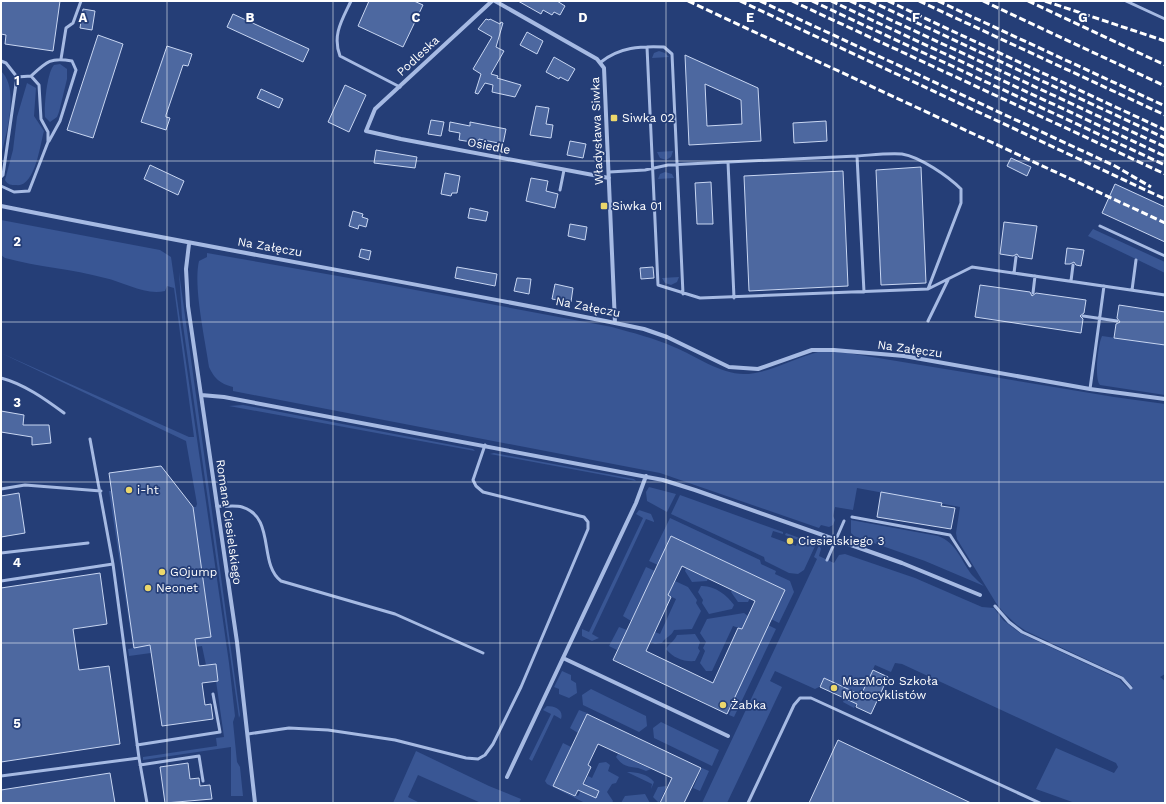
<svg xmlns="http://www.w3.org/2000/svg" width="1166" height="804" font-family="'Work Sans',sans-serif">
<rect width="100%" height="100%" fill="#253e77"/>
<!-- green -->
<path fill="#395694" d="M 659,51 L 665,53 L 669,57 L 652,58 L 654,53 Z
M 60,64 L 67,69 L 67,79 L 59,112 L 57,117 L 50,122 L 45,117 C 44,107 47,72 54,65 Z
M 1,71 C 20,89 6,134 1,156 Z
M 27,83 L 36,88 L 34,116 L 44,131 C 40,145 35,188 16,185 C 11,185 8,185 5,180 L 13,150 L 17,117 Z
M 673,151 L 671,157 L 666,160 L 660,158 L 657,152 Z
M 665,172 L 672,174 L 674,178 L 658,179 L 660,174 Z
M 1,220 L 160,250 L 171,257 L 229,663 L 235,716 L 233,722 L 237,762 L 240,767 L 243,796 L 231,796 L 231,747 L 143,760 L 143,757 L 217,746 L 216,738 L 224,737 L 216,681 L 218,681 L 216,664 L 206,665 L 202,646 L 129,656 L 128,649 L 133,648 L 109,491 L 112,491 L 134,647 L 211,637 L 193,507 L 196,507 L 197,504 L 186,441 L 1,353 L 189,437 L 194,437 L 174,288 L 167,286 L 165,291 C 146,296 124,282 105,278 C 72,269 38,267 5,258 L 1,255 Z
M 1093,229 L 1165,262 L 1165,273 L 1088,236 Z
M 207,253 L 389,285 L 612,327 C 633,333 654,338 674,347 C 696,356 720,374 744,374 C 767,374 795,358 818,352 C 827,350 839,352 848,353 L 1114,397 L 1165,404 L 1165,674 L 1160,677 L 1165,681 L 1165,803 L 1075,803 L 1036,789 L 1056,748 L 1114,773 L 1118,767 L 1116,763 L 902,664 L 895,663 L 891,672 L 875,665 L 854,708 L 843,702 L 848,689 L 824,678 L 819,687 L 815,689 L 775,671 L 770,681 L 782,687 L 727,803 L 702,803 L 817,559 L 814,557 L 819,545 L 821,549 L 819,556 L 834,563 L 839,555 L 845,554 L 915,578 L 982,607 L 994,608 L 1003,620 L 1020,633 L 1119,679 L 1129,689 L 1133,687 L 1122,676 L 1026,631 L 1017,625 L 1004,613 L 996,603 L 957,539 L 956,533 L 960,507 L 857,488 L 853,510 L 835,507 L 833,516 L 835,520 L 833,525 L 829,527 L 821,525 L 819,528 L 660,473 L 233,391 L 233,387 C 219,383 215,379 209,367 C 205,339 193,286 199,261 L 207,257 Z
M 179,272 L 240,715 L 239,718 L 182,318 Z
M 679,277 L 677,282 L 671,285 L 665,283 L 662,278 Z
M 1102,336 L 1165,345 L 1165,395 L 1100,385 C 1094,379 1098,344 1102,336 Z
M 243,405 L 473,449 L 475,451 L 229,406 Z
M 494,453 L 634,479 L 636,481 L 490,454 Z
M 649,487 L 676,494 L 667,512 L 647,501 L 646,492 Z
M 680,495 L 783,532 L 783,534 L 773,531 L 771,537 L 796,546 L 798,540 L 785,535 L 786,533 L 816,544 L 804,570 L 798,574 L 789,573 L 765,561 L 764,557 L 671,514 Z
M 639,510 L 651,514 L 654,521 L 654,522 L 646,519 L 592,634 L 599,638 L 592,641 L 582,636 L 582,629 L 589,632 L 643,518 L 636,514 Z
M 670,518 L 760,560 L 761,564 L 776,571 L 775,574 L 790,581 L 794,592 L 779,623 L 771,619 L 785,590 L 671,536 L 658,565 L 649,561 Z
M 851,520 L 938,536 C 957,543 961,561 972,575 C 976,579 980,583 984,586 L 925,561 L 854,536 L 851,533 Z
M 646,567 L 655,571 L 631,621 L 623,616 Z
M 686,568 L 708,578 L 707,581 L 692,582 L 685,571 Z
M 675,581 L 688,587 L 697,600 L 696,603 L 701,611 L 692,629 L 674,630 C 671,637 665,637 662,643 L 655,644 L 650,642 L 655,632 L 660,634 L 676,599 L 668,595 Z
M 701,586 C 714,585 727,595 734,605 L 732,609 L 709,614 L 702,603 L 703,600 L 698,592 Z
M 732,590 L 750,598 L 748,602 L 738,602 L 731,592 Z
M 744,613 L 748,616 L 742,629 L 733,626 L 712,671 L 706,671 L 700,663 L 705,651 L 703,648 L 706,642 L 700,633 L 707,619 Z
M 768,625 L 776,629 L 734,717 L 729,715 L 733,706 L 731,704 Z
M 619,627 L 627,630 L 617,650 L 609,646 Z
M 695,634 L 700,642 L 698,648 L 700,651 L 695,661 C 684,662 673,658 666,649 C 669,643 674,642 677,635 Z
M 562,671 L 571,675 L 571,680 L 576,683 L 577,693 L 569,698 L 559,694 L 559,689 L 554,687 Z
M 591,689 L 646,716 L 647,726 L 639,732 L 583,705 L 582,695 Z
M 547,706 C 555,706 564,710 561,719 L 554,715 L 532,761 L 529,759 L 551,714 L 543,710 Z
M 579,710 L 587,713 L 578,733 L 570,728 Z
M 661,722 L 719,750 L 712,766 L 654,738 L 653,728 Z
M 563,743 L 571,747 L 553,786 L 575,797 L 576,795 L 578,796 L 588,776 L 592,778 L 599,763 L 606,762 L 610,765 L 608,771 L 619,777 L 616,783 L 612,784 L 607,792 L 613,801 L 612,803 L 585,803 L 547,784 L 545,781 Z
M 416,751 L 489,786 L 521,799 L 519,803 L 481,803 L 418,775 L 408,797 L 420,803 L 393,803 Z
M 618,754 L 651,769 L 646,771 C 632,764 626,771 616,757 Z
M 702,768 L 709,771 L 700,791 L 693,788 Z
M 627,772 C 636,772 648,774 654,782 L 651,789 L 652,784 Z
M 667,786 L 659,803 L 653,797 L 658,787 Z
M 645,794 L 650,803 L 621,803 L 625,796 Z"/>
<!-- building -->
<path fill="#4d68a0" stroke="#c8d6f2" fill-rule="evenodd" d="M 1,1 L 60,1 L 53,51 L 5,44 L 6,35 L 1,34 Z
M 369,1 L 414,1 L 423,5 L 403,47 L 358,26 Z
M 518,1 L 557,1 L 565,6 L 560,15 L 554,12 L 552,15 L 543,10 L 541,14 Z
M 83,9 L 95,11 L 92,30 L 80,28 Z
M 233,14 L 309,49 L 303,62 L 227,27 Z
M 486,19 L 489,20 L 490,19 L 500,24 L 501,22 L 503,23 L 496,47 L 504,51 L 491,74 L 498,76 L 497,78 L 521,85 L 515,97 L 492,92 L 493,85 L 485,83 L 478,94 L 475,93 L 481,74 L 473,69 L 492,37 L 478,29 Z
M 527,32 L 543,41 L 537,54 L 520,45 Z
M 98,35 L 123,44 L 93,138 L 67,130 Z
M 167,46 L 192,54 L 188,66 L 183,65 L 166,115 L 166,117 L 170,118 L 166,130 L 141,122 Z
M 685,55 L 758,88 L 761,141 L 689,145 ZM 705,84 L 741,100 L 742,124 L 707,126 Z
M 554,57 L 575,69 L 568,81 L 560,77 L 559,79 L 546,72 Z
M 345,85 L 366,95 L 349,132 L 328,122 Z
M 261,89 L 283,99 L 279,108 L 257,98 Z
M 536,106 L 549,108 L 546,124 L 553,125 L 551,138 L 530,135 Z
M 431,120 L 444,122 L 441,136 L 428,134 Z
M 826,121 L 827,141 L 794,143 L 793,123 Z
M 450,122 L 470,126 L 470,122 L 506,129 L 503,144 L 479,139 L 478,143 L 459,140 L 460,133 L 449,131 Z
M 570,141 L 586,144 L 583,158 L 567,155 Z
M 376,150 L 417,157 L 415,168 L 374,163 Z
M 1011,158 L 1031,167 L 1027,176 L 1007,166 Z
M 150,165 L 184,181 L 178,195 L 144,179 Z
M 921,167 L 926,283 L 881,285 L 876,170 Z
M 843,171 L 848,286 L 749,291 L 744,176 Z
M 445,173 L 460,176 L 457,193 L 452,193 L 451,196 L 441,194 Z
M 531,178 L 548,181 L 546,191 L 558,194 L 555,208 L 526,201 Z
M 711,182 L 713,224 L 697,224 L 695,183 Z
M 1115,184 L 1165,207 L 1165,242 L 1102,213 Z
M 470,208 L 488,212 L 486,221 L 468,218 Z
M 353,211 L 363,214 L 362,217 L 368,219 L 366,227 L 359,225 L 358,229 L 349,226 Z
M 1004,222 L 1037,226 L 1032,259 L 1019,257 L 1017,254 L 1013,256 L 1000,254 Z
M 570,224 L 587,227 L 585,240 L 568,236 Z
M 1067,248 L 1084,250 L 1081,266 L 1076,265 L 1074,262 L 1070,264 L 1065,264 Z
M 361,249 L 371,251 L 369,260 L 359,257 Z
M 457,267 L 497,274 L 495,286 L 455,278 Z
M 653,267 L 654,278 L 641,279 L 640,268 Z
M 517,278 L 531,279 L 529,294 L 514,291 Z
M 555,284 L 573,288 L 571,302 L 552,299 Z
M 980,285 L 1030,292 L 1032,296 L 1036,293 L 1086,300 L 1084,313 L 1080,316 L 1083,319 L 1081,333 L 975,317 Z
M 1119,305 L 1165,312 L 1165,345 L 1114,338 L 1116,324 L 1120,322 L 1117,318 Z
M 1,411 L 24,415 L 23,425 L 49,425 L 51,443 L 32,445 L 32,437 L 1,432 Z
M 161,466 L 193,507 L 211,637 L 195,639 L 199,666 L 216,664 L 218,681 L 202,683 L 205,705 L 211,704 L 213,719 L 162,726 L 150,645 L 134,648 L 109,473 Z
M 881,492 L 942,503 L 941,506 L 955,508 L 951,529 L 877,517 Z
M 19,493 L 25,533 L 1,537 L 1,496 Z
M 671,536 L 785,590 L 727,714 L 613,660 ZM 682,566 L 755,601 L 742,629 L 738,628 L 713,683 L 646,651 L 671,597 L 668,595 Z
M 100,573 L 107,624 L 73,629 L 79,670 L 109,666 L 120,744 L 1,762 L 1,588 Z
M 873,670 L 888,677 L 871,714 L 856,707 L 857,704 L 820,687 L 824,678 L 861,695 Z
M 587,714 L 701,768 L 684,803 L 660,803 L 672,778 L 598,744 L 588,765 L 591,767 L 583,784 L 599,791 L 596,798 L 578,790 L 575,796 L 553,786 Z
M 838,740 L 971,803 L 809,803 Z
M 188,763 L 190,779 L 199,778 L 200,786 L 210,785 L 212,799 L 165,803 L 160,767 Z
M 110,773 L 115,803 L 1,803 L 1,790 Z"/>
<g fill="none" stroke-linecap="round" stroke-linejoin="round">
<!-- lane -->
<path stroke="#a6bae3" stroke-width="3" d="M 351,1 C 342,20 332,35 340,56 L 400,87
M 1126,1 L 1165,19
M 647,47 L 658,285 L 700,298 L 928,289 L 972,267 L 1165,295
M 61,59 L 66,28 L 73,23 L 81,1
M 1,61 L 6,63 L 17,77 L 3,175 L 1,177
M 601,62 C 620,47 640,46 664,47 L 672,54 L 683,294
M 31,76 C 47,61 51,57 72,61 L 76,70 L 60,121 L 49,141
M 857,156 C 872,155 887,153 902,154 C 920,157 948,176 961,189 L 961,203 L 928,289
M 609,172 L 645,170 L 668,165 L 728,162
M 1,186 L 14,192 L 29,191 L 48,142 L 48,132 L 41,119 L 39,85 L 31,76 L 17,77
M 560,190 L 564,170
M 1100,226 L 1165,256
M 1014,273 L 1016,257
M 1071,281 L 1073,265
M 1132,290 L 1136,260
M 1033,293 L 1035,276
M 734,298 L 728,162 L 857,156 L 864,292
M 1083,316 L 1117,321
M 928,321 L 948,280
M 1,378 C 24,384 45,399 64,413
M 1090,389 L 1104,286
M 90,439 L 113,564 L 139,758
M 1,489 L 25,485 L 101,491
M 217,506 C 225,507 235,505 242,507 C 276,517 258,564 281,581 L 395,614 L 483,653
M 852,517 L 950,535 L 970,566
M 1,553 L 88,543
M 827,560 L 844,521
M 1,581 L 113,564
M 995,606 L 1009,622 L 1022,632 L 1122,678 L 1131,688
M 248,734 L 289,728 L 328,730 L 395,740 L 466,758 L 478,759 L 485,755 L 493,744 L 521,687 L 588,529 L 588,522 L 584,517 L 483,492 L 476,486 L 473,480 L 485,445
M 137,745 L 220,732 L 213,694
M 140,765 L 199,756 L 203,781
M 1,776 L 139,758 L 147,803
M 748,803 L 794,705 L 800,698 L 811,698 L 1040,803"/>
<!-- street -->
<path stroke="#a6bae3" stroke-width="4" d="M 492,1 L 375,109 L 366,131 L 401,139 L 609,178
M 495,1 L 597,59 L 604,68 L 615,323
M 1,206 C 205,247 410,282 615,323 L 644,329 L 667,337 L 729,367 L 758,369 L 812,350 L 834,350 L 904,356 L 1090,389 L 1165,399
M 189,244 L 186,269 L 188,306 L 237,642 L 255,803
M 201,395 L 224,397 L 663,480 L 695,490 L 902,563 L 980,595
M 563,658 L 728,736
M 507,777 L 636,503 L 646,476"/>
<!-- rail -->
<path stroke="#fff" stroke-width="3" stroke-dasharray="7 3" stroke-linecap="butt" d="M 688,1 L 1165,223
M 740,1 L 1165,199
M 760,1 L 1115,166 L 1151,187
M 792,1 L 1165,174
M 812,1 L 1165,165
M 831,1 L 1165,156
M 850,1 L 1165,147
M 870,1 L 1165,138
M 888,1 L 1165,130
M 919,1 L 1165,115
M 938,1 L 1165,106
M 983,1 L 1165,86
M 1028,1 L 1165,65
M 1045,1 L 1165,41"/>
</g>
<!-- grid -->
<path fill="none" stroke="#fff" stroke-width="1" stroke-opacity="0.55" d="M 167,1 L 167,803M 333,1 L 333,803M 500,1 L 500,803M 666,1 L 666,803M 833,1 L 833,803M 999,1 L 999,803M 1,161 L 1165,161M 1,322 L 1165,322M 1,482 L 1165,482M 1,643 L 1165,643"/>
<!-- markers -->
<g fill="#ecd76b" stroke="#253e77" stroke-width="1.5">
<rect x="610" y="114" width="8" height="8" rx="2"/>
<rect x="600" y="202" width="8" height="8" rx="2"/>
<circle cx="129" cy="490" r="4"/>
<circle cx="790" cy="541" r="4"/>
<circle cx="162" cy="572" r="4"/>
<circle cx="148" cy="588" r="4"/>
<circle cx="834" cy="688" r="4"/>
<circle cx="723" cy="705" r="4"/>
</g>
<g text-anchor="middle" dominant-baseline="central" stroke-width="3.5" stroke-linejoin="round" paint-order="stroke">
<!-- street labels -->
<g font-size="12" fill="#fff" stroke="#253e77">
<text transform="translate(418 56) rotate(-43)">Podleska</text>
<text transform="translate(597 131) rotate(-92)">Władysława Siwka</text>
<text transform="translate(489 146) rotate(11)">Osiedle</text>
<text transform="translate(270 247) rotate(10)">Na Załęczu</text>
<text transform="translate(588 307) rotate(11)">Na Załęczu</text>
<text transform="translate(910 349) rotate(8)">Na Załęczu</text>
<text transform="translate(229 522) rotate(82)">Romana Ciesielskiego</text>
</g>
<!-- poi labels -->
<g font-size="12" fill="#fff" stroke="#253e77" text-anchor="start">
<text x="622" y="118">Siwka 02</text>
<text x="612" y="206">Siwka 01</text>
<text x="137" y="490">i-ht</text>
<text x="798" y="541">Ciesielskiego 3</text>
<text x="170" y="572">GOjump</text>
<text x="156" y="588">Neonet</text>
<text x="842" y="681">MazMoto Szkoła<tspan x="842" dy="14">Motocyklistów</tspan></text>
<text x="731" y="705">Żabka</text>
</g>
</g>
<g font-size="13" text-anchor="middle" font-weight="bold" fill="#fff" stroke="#253e77" stroke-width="3.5" stroke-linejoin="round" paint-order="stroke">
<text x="83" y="22">A</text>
<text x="250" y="22">B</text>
<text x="416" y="22">C</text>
<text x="583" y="22">D</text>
<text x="750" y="22">E</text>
<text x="916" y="22">F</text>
<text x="1083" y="22">G</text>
<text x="17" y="85">1</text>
<text x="17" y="246">2</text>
<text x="17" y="407">3</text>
<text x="17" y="567">4</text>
<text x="17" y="728">5</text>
</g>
<!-- border -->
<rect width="1166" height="804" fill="none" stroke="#ffffff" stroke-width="4"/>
</svg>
